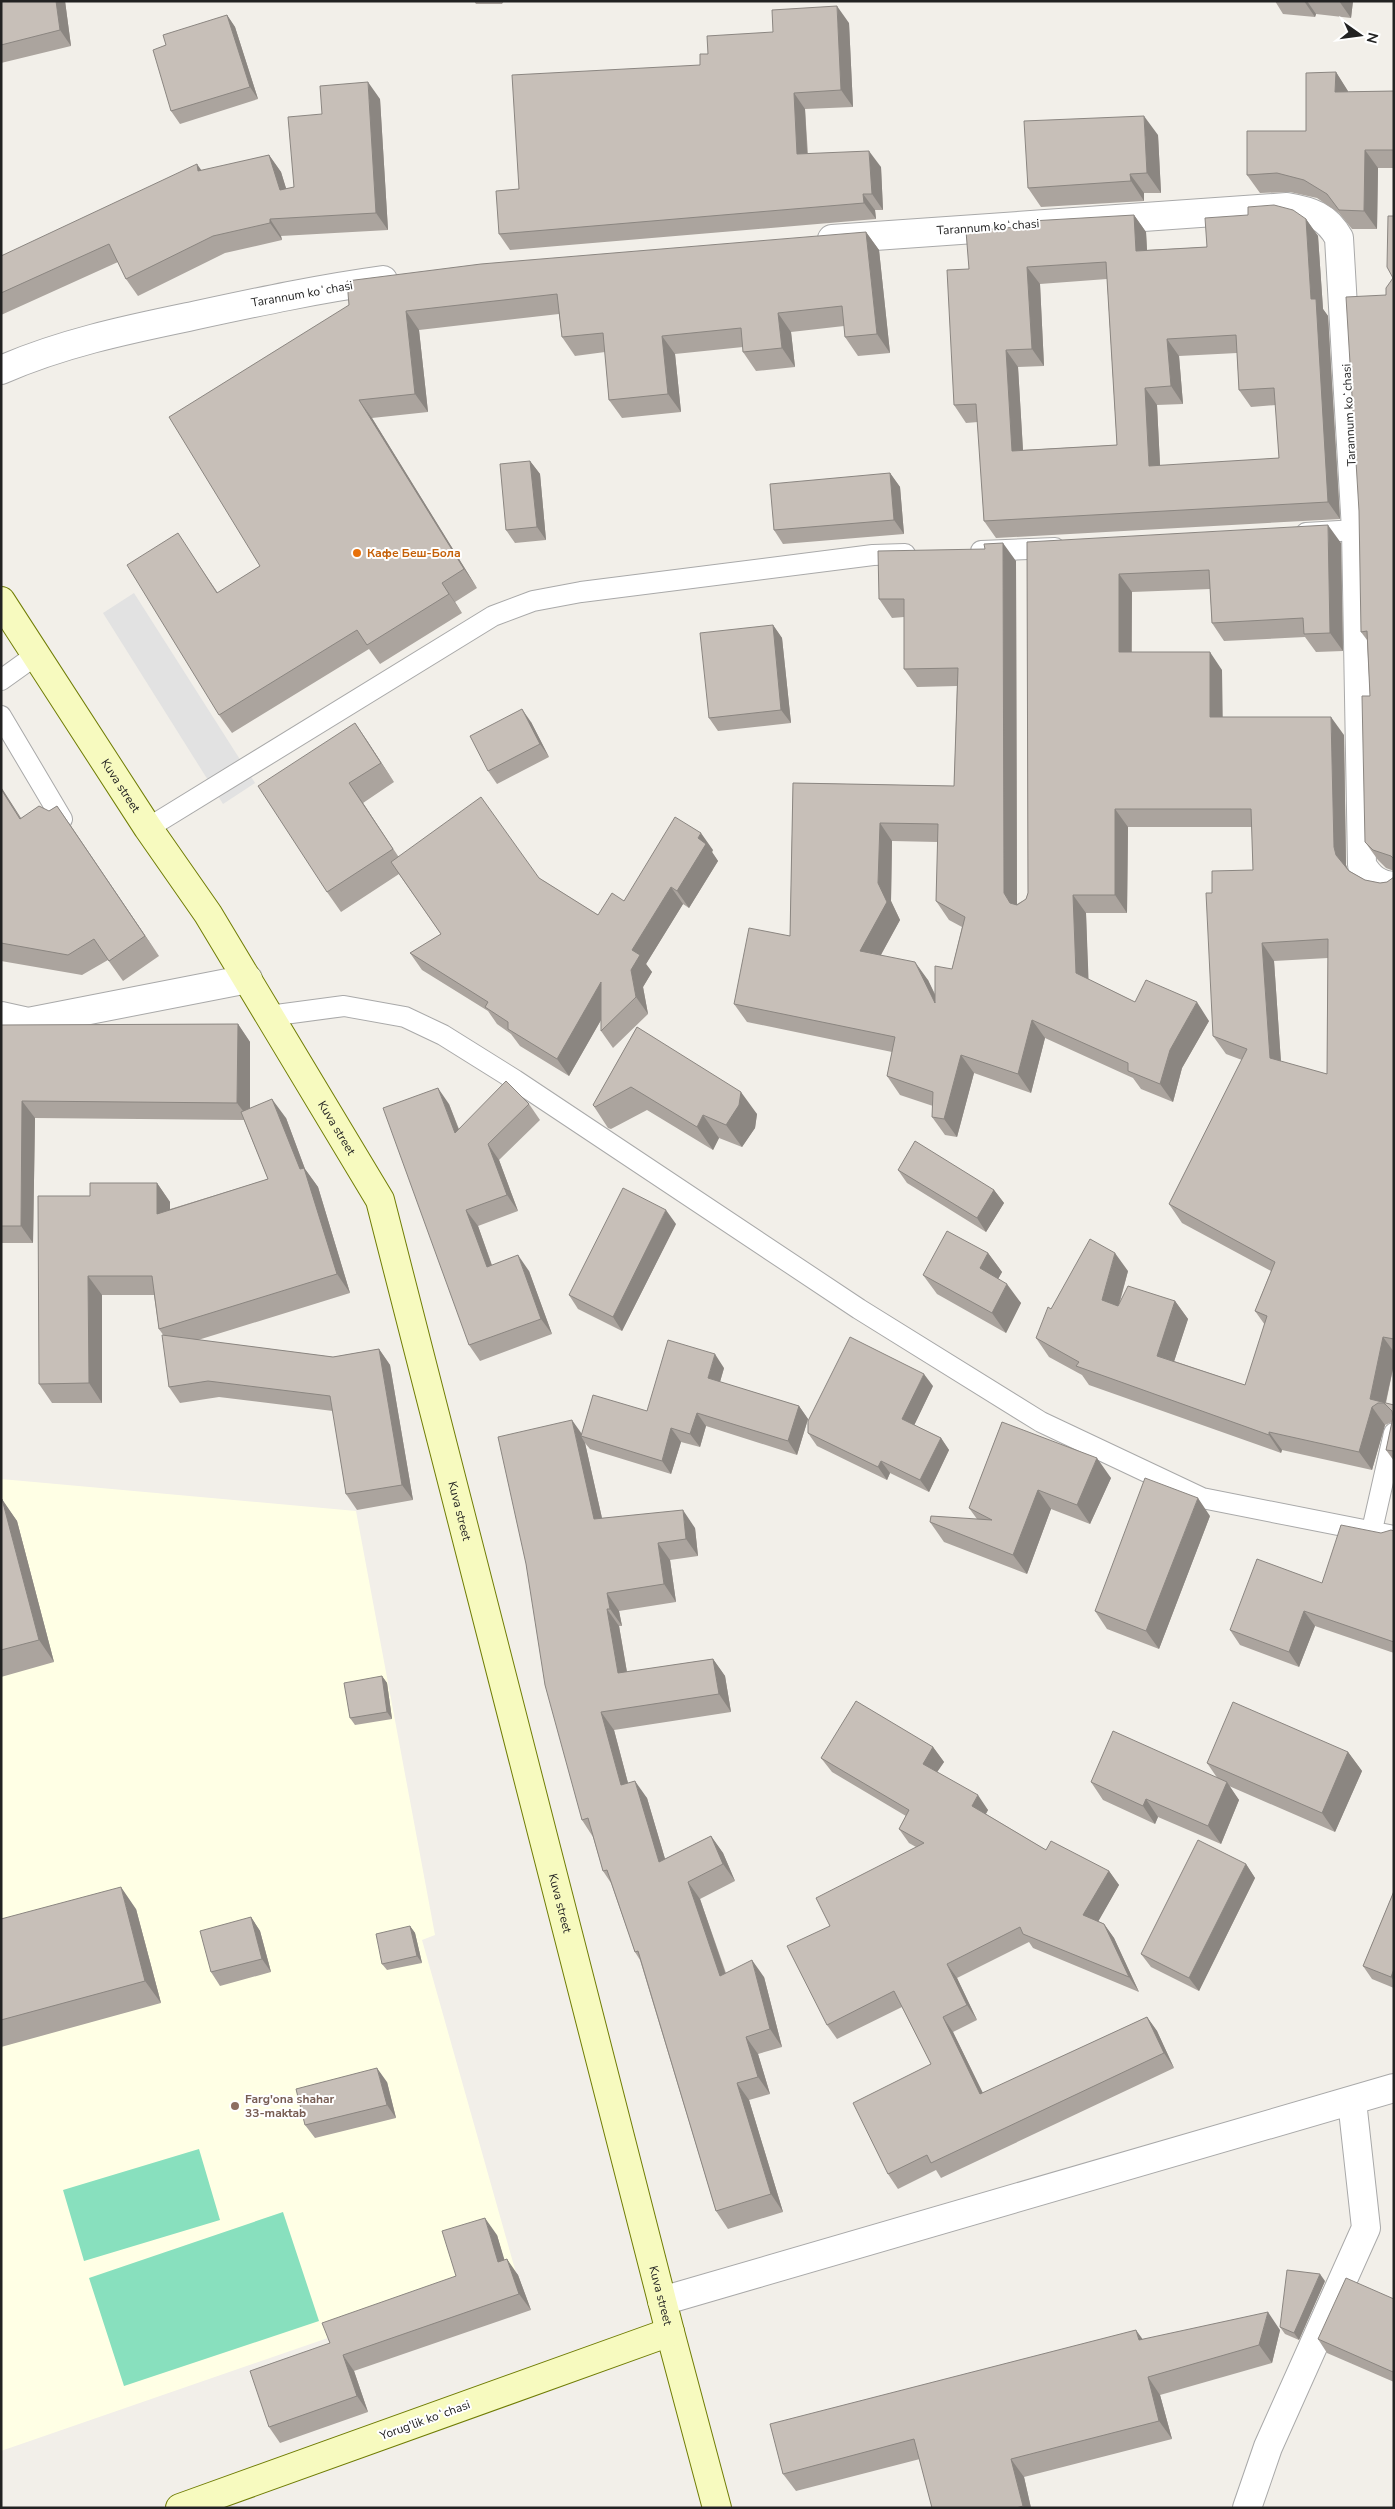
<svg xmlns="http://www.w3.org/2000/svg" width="1395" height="2509" font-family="'Nunito Sans',sans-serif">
<rect width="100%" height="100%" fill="#f2efe9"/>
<!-- education -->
<path fill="#ffffe5" d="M 1,1479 L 356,1511 L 435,1935 L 422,1940 L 516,2273 L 1,2451 Z"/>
<!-- pitch -->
<path fill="#88e0be" d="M 199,2149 L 220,2220 L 84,2261 L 63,2190 Z
M 283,2212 L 319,2321 L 124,2386 L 89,2278 Z"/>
<!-- parking -->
<path fill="#e2e2e2" d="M 134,593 L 255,783 L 223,804 L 103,613 Z"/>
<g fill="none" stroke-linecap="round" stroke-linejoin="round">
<!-- service casing -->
<g stroke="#a9a9a9" stroke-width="22">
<path id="service" d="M 1306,533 L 1356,530
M 981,551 L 1055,548
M 1,680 L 36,655
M 1,716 L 62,819
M 148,828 L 493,616 L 533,601 L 581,592 L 873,555 L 905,554
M 269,1016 L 344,1006 L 405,1017 L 443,1035 L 515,1080 L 859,1309 L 1041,1422 L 1202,1498 L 1394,1536
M 1372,1530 L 1394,1433"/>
</g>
<!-- minor casing -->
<g stroke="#a9a9a9" stroke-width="30">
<path id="minor" d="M 832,239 L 1287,207 C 1311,211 1327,216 1339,238 L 1356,530 L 1362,865 C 1370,878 1378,885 1394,886
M 1,370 C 60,344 125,330 188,317 C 253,303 317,289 383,280
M 1,1016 L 28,1022 L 248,979
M 662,2301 L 1394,2088
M 1247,2508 L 1268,2447 L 1366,2228 L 1352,2101"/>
</g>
<!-- secondary casing -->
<g stroke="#707d05" stroke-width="30">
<g id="secondary">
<path id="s1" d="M 1,601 L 148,828 L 208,914 L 380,1200 L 670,2332 L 717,2508"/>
<path d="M 180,2508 L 670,2332"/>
</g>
</g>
<!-- service -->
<use href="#service" stroke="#fff" stroke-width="20"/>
<!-- minor -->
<use href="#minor" stroke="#fff" stroke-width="28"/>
<!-- secondary -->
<use href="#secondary" stroke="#f7fabf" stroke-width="28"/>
</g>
<!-- wall -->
<path fill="#aba49e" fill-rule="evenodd" d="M 1,1 L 65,1 L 71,46 L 1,63 Z
M 474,1 L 504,1 L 502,4 L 476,4 Z
M 1275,1 L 1353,1 L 1351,18 L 1316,14 L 1315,17 L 1283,14 Z
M 227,15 L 235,27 L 258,99 L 180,124 L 171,111 L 166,45 Z
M 849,23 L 853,107 L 805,109 L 808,154 L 881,167 L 883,210 L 875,210 L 876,219 L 510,250 L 499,234 L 519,189 L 700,65 L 708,54 Z
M 1336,72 L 1348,92 L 1394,91 L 1394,168 L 1378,168 L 1377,229 L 1352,229 L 1339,213 L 1317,198 L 1290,192 L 1260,193 L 1247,175 L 1306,131 Z
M 380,99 L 388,230 L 281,236 L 282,240 L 225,253 L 138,296 L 126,279 L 118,262 L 1,315 L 1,256 L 202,171 L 269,155 L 281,172 L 286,189 L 294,187 L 322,114 Z
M 1158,135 L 1161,193 L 1144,193 L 1144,201 L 1041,207 L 1028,188 Z
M 1134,215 L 1146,232 L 1147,250 L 1207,247 L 1306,219 L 1318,236 L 1323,309 L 1328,316 L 1340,519 L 996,538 L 984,521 L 978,422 L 966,423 L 954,405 L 969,269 L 1031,226 ZM 1107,279 L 1117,445 L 1023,450 L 1018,367 L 1044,366 L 1040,284 ZM 1237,353 L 1239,390 L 1251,407 L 1276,405 L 1279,458 L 1160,466 L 1157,405 L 1183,404 L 1179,356 Z
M 1394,216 L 1394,871 L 1386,868 L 1378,860 L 1365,842 L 1370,696 L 1367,640 L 1361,632 L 1386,295 L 1393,278 Z
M 866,232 L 879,250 L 890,353 L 858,356 L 845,337 L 844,326 L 791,332 L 795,367 L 756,371 L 743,352 L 743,347 L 675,354 L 681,412 L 622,418 L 609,400 L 605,352 L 575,356 L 562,337 L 559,314 L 419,330 L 428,412 L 372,418 L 477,588 L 455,602 L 462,613 L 380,664 L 369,649 L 232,733 L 219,715 L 190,552 L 218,593 L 260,566 L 349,305 Z
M 530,461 L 540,474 L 546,540 L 515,543 L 506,530 Z
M 890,473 L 900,487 L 904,534 L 783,544 L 774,530 Z
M 1027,542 L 1341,543 L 1343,651 L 1316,652 L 1305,637 L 1224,641 L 1212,623 L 1210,589 L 1132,592 L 1132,652 L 1222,670 L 1222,717 L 1344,735 L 1346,865 L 1348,870 L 1365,880 L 1380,883 L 1387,882 L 1394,877 L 1394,1364 L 1386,1403 L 1394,1405 L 1394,1461 L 1386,1450 L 1392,1422 L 1385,1425 L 1372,1470 L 1282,1450 L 1281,1453 L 1089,1385 L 1082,1375 L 1049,1357 L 1036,1338 L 1051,1309 L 1128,1271 L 1120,1302 L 1175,1301 L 1188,1319 L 1174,1361 L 1245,1385 L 1265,1325 L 1255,1311 L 1271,1271 L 1182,1223 L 1169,1204 L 1242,1060 L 1226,1054 L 1213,1036 L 1212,893 L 1253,870 L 1252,827 L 1128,827 L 1127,913 L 1086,913 L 1088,979 L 1135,1002 L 1209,1021 L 1182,1068 L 1173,1102 L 1141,1089 L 1133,1078 L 1045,1038 L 1031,1093 L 974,1073 L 957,1137 L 945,1135 L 932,1117 L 933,1106 L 900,1095 L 887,1076 L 892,1052 L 747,1022 L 734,1004 L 790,936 L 793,783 L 954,786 L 957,686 L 917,687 L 904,669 L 904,617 L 892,618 L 879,599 L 1016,561 L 1017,904 L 1026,899 L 1028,893 ZM 892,841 L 938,842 L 936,901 L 949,920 L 962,927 L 952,969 L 935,994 L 928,980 L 881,955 L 900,920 L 891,901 ZM 1328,958 L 1327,1074 L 1281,1062 L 1274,961 Z
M 773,625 L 782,638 L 791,723 L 718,731 L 709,718 Z
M 531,722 L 549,757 L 497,784 L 488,771 Z
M 355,723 L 394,782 L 363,803 L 398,856 L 539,878 L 598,915 L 713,850 L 712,852 L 718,861 L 689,908 L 683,904 L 646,964 L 652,972 L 643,987 L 648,1014 L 613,1048 L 601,1031 L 601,1020 L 569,1076 L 520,1046 L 511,1034 L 497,1024 L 488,1011 L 422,970 L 410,953 L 441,934 L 399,874 L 341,912 L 327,892 Z
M 1,787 L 21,818 L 49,811 L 57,806 L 159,956 L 123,981 L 108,960 L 82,975 L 1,961 Z
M 238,1024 L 250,1042 L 250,1108 L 286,1118 L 305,1169 L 318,1187 L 350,1293 L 198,1340 L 333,1357 L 379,1349 L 390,1365 L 413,1500 L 357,1510 L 346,1494 L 333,1411 L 219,1397 L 180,1403 L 169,1387 L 164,1336 L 159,1329 L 154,1295 L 102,1295 L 102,1403 L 52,1403 L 39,1384 L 90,1196 L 157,1183 L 170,1202 L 170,1209 L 268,1179 L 244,1120 L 35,1118 L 33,1243 L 1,1243 L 1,1025 Z
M 637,1027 L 757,1114 L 755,1128 L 742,1147 L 719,1138 L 713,1150 L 647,1110 L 611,1129 L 608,1128 L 593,1105 Z
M 449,1104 L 459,1129 L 529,1104 L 540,1120 L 499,1160 L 518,1211 L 478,1226 L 492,1265 L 529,1271 L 552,1334 L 480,1361 L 469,1345 Z
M 898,1170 L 994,1190 L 1004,1203 L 986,1232 L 907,1183 Z
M 676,1224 L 622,1331 L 578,1309 L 569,1295 Z
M 988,1253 L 1002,1272 L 998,1279 L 1021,1303 L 1006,1333 L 937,1294 L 923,1275 Z
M 724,1368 L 720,1382 L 799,1406 L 808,1419 L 797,1455 L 706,1426 L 700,1447 L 681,1442 L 671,1474 L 590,1449 L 585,1443 L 602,1518 L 695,1528 L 698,1556 L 670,1560 L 676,1602 L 619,1611 L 622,1626 L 619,1626 L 627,1672 L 713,1659 L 725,1676 L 731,1712 L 614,1730 L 628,1783 L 647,1798 L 665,1859 L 711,1836 L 723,1853 L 735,1881 L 700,1899 L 726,1973 L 764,1977 L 782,2047 L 758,2054 L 770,2094 L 749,2100 L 783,2212 L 728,2229 L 716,2211 L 640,1960 L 635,1952 L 611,1883 L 603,1871 L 593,1837 L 582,1820 L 526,1564 L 581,1434 L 647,1411 Z
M 933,1386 L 914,1425 L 941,1438 L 949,1450 L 929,1492 L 890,1473 L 887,1480 L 817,1446 L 808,1433 Z
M 1002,1422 L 1111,1478 L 1090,1524 L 1051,1509 L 1027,1574 L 944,1542 L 930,1522 L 977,1519 L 969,1508 Z
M 1,1499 L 17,1521 L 54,1662 L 1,1677 Z
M 1210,1516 L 1159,1649 L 1107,1629 L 1095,1611 Z
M 1394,1531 L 1394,1653 L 1315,1626 L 1299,1667 L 1240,1645 L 1230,1630 L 1322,1583 L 1381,1533 Z
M 382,1676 L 387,1683 L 392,1719 L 355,1725 L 350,1718 Z
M 933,1747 L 944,1762 L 937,1772 L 988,1810 L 986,1814 L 1046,1850 L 1109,1871 L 1119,1885 L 1098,1921 L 1104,1924 L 1114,1938 L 1139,1992 L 1033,1948 L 1029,1942 L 957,1978 L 977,2020 L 953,2032 L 983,2093 L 1147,2017 L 1157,2031 L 1174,2068 L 941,2178 L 936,2170 L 898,2189 L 888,2174 L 931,2064 L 902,2007 L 837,2039 L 827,2025 L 830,1926 L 916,1847 L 909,1843 L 899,1829 L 906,1816 L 832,1772 L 821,1758 Z
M 1348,1752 L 1362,1771 L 1335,1832 L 1229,1786 L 1239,1800 L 1221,1844 L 1158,1817 L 1155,1824 L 1103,1800 L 1091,1782 L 1218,1779 L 1207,1763 Z
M 1246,1864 L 1255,1878 L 1199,1991 L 1151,1967 L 1141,1954 Z
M 1394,1891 L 1394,1988 L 1372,1979 L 1363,1966 Z
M 136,1909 L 161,2003 L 1,2047 L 1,1919 Z
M 251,1917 L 260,1931 L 271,1972 L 220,1986 L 211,1972 Z
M 410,1926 L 415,1933 L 422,1963 L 387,1970 L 382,1964 Z
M 387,2082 L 396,2118 L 315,2138 L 305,2125 Z
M 497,2235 L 504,2260 L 518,2275 L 531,2310 L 354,2371 L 368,2412 L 280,2443 L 269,2427 L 330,2343 L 456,2276 Z
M 1325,2281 L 1299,2340 L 1285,2334 L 1280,2327 Z
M 1394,2299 L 1394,2382 L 1327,2353 L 1318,2339 Z
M 1280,2330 L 1272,2363 L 1160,2395 L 1172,2439 L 1024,2477 L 1031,2508 L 932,2508 L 920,2459 L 796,2491 L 783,2474 L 1143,2339 Z"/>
<!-- shaded-wall -->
<path fill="#8b8681" d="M 56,1 L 65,1 L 71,46 L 60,30 Z
M 1304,1 L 1307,1 L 1316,14 L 1315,17 Z
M 1339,1 L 1353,1 L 1351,18 Z
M 837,6 L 849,23 L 853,107 L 841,90 Z
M 227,15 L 235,27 L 258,99 L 250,87 Z
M 1336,72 L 1348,91 L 1348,110 L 1335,92 Z
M 368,82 L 380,99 L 388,230 L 376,213 Z
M 794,93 L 805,109 L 808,171 L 797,154 Z
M 1144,116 L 1158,135 L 1161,193 L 1147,173 Z
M 1365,150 L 1378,168 L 1377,229 L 1364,211 Z
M 869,151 L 881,167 L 883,210 L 872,194 Z
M 269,155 L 281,172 L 292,207 L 280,190 Z
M 197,164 L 209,181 L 198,171 Z
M 1130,174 L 1144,193 L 1144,201 L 1131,181 Z
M 863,194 L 875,210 L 876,219 L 864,203 Z
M 1134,215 L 1146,232 L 1148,268 L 1136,251 Z
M 270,219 L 281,236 L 282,240 L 270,223 Z
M 1306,219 L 1318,236 L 1323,309 L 1328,316 L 1340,519 L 1328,502 L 1311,299 Z
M 866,232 L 879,250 L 890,353 L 877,334 Z
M 1027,267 L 1040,284 L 1044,366 L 1032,349 Z
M 406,311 L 419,330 L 428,412 L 415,394 Z
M 778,313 L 791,332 L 795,367 L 782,348 Z
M 662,336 L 675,354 L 681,412 L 668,394 Z
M 1167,339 L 1179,356 L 1183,404 L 1171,386 Z
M 1006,350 L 1018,367 L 1024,468 L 1012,451 Z
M 1145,388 L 1157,405 L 1161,484 L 1149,466 Z
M 359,400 L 372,418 L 477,588 L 464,569 Z
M 530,461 L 540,474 L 546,540 L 537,527 Z
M 890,473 L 900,487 L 904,534 L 894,520 Z
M 1328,525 L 1341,543 L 1343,651 L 1330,633 Z
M 1003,543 L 1016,561 L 1017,911 L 1010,903 L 1004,893 Z
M 1119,574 L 1132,592 L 1131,670 L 1119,652 Z
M 442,583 L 455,602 L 462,613 L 449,594 Z
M 773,625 L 782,638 L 791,723 L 781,710 Z
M 1210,652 L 1222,670 L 1223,735 L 1210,717 Z
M 522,709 L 531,722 L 549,757 L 540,744 Z
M 1331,717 L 1344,735 L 1346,865 L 1349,873 L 1336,855 L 1334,847 Z
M 355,723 L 368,742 L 394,782 L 381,763 Z
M 349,783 L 363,803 L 406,869 L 393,849 Z
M 1,787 L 34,839 L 1,789 Z
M 57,806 L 71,826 L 159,956 L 145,936 Z
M 1115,809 L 1128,827 L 1127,913 L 1115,895 Z
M 880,823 L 892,841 L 891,901 L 900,920 L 873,969 L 860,951 L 878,883 Z
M 701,833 L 713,850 L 712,852 L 718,861 L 689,908 L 677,891 L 698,838 Z
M 671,887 L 683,904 L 646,964 L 652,972 L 643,987 L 648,1014 L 636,997 L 631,970 L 632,950 Z
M 1073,895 L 1086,913 L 1089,991 L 1076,973 Z
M 1262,943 L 1274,961 L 1282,1077 L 1270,1058 Z
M 915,962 L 928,980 L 947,1021 L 935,1003 Z
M 601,982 L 613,999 L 569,1076 L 557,1059 Z
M 1197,1002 L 1209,1021 L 1182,1068 L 1173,1102 L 1160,1084 L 1170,1050 Z
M 1032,1020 L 1045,1038 L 1031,1093 L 1018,1074 Z
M 238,1024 L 250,1042 L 250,1120 L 237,1103 Z
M 961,1055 L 974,1073 L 957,1137 L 944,1119 Z
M 438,1088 L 449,1104 L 466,1149 L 455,1133 Z
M 741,1092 L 757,1114 L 755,1128 L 742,1147 L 726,1125 Z
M 272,1099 L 286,1118 L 305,1169 L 318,1187 L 350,1293 L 337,1274 L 300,1169 Z
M 22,1101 L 35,1118 L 33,1243 L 21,1226 Z
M 703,1115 L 719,1138 L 713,1150 L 697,1127 Z
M 488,1144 L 499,1160 L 518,1211 L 507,1195 Z
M 157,1183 L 170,1202 L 170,1233 L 157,1214 Z
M 994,1190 L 1004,1203 L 986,1232 L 977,1218 Z
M 466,1210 L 478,1226 L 498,1283 L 487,1267 Z
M 666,1210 L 676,1224 L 622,1331 L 613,1317 Z
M 988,1253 L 1002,1272 L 993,1288 L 980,1268 Z
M 1115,1253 L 1128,1271 L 1115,1318 L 1102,1300 Z
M 518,1255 L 529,1271 L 552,1334 L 541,1319 Z
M 88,1276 L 102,1295 L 102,1403 L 89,1383 Z
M 1007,1284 L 1021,1303 L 1006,1333 L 992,1313 Z
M 1175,1301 L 1188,1319 L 1170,1374 L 1157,1356 Z
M 1383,1337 L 1394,1352 L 1394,1364 L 1385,1405 L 1384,1403 L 1370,1399 Z
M 379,1349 L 390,1365 L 413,1500 L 402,1485 Z
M 715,1354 L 724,1368 L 717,1392 L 708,1378 Z
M 924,1374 L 933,1386 L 911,1432 L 902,1419 Z
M 799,1406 L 808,1419 L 797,1455 L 788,1441 Z
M 1372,1407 L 1385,1425 L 1372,1470 L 1359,1452 Z
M 697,1413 L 706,1426 L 700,1447 L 690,1434 Z
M 572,1420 L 584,1437 L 581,1436 L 585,1443 L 606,1536 L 594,1519 Z
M 671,1428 L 681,1442 L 671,1474 L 662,1461 Z
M 1269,1432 L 1282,1450 L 1281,1453 L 1269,1435 Z
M 941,1438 L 949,1450 L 929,1492 L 920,1480 Z
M 1097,1458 L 1111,1478 L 1090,1524 L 1077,1505 Z
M 881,1461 L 890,1473 L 887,1480 L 878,1467 Z
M 1038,1490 L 1051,1509 L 1027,1574 L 1013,1555 Z
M 1198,1498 L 1210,1516 L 1159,1649 L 1146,1631 Z
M 2,1499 L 17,1521 L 54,1662 L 39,1640 Z
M 683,1510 L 695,1528 L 698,1556 L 686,1539 Z
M 658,1543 L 670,1560 L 676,1602 L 664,1584 Z
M 607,1593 L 619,1611 L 622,1626 L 610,1609 Z
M 607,1609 L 619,1626 L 630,1690 L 618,1673 Z
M 1304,1611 L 1315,1626 L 1299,1667 L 1289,1652 Z
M 713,1659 L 725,1676 L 731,1712 L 719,1694 Z
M 382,1676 L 387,1683 L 392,1719 L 387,1712 Z
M 601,1712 L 614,1730 L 633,1802 L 621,1785 Z
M 933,1747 L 944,1762 L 933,1778 L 923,1764 Z
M 1348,1752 L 1362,1771 L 1335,1832 L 1322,1813 Z
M 635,1781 L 647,1798 L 671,1879 L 659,1862 Z
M 1227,1782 L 1239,1800 L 1221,1844 L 1208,1826 Z
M 978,1795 L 988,1810 L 982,1820 L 972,1806 Z
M 1146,1799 L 1158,1817 L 1155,1824 L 1143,1806 Z
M 711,1836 L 723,1853 L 735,1881 L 723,1864 Z
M 1246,1864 L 1255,1878 L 1199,1991 L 1189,1978 Z
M 1109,1871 L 1119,1885 L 1094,1929 L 1083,1915 Z
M 688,1882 L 700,1899 L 732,1993 L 720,1976 Z
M 121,1887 L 136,1909 L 161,2003 L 145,1981 Z
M 251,1917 L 260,1931 L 271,1972 L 262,1959 Z
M 1104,1924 L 1114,1938 L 1139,1992 L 1129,1977 Z
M 410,1926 L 415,1933 L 422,1963 L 417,1956 Z
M 752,1960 L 764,1977 L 782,2047 L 770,2029 Z
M 947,1964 L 957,1978 L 977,2020 L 967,2005 Z
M 1394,1969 L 1394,1981 L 1391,1977 Z
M 943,2017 L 953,2032 L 990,2108 L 980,2094 Z
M 1147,2017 L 1157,2031 L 1174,2068 L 1164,2053 Z
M 746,2037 L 758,2054 L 770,2094 L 758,2077 Z
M 377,2068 L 387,2082 L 396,2118 L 387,2105 Z
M 737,2083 L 749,2100 L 783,2212 L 771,2194 Z
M 485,2218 L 497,2235 L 510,2278 L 498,2262 Z
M 507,2259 L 518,2275 L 531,2310 L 519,2294 Z
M 1320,2274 L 1325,2281 L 1299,2340 L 1294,2333 Z
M 1268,2312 L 1280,2330 L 1272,2363 L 1259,2345 Z
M 1136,2330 L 1149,2348 L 1139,2340 Z
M 343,2355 L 354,2371 L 368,2412 L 357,2396 Z
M 1148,2377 L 1160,2395 L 1172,2439 L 1159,2421 Z
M 1011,2459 L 1024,2477 L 1031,2508 L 1024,2508 L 1023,2506 Z"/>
<!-- building -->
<path fill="#c7bfb8" stroke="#8b8681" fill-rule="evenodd" d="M 1,1 L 56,1 L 60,30 L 1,45 Z
M 837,6 L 841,90 L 794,93 L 797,154 L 869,151 L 872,194 L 863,194 L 864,203 L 499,234 L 496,191 L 519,189 L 512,75 L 700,65 L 700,54 L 708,54 L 707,36 L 773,32 L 772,10 Z
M 227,15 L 250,87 L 171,111 L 153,50 L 166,45 L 163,35 Z
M 1336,72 L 1335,92 L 1394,91 L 1394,150 L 1365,150 L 1364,211 L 1339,210 L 1327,194 L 1304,180 L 1277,173 L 1247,175 L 1247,131 L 1306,131 L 1306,73 Z
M 368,82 L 376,213 L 270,219 L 270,223 L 213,236 L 126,279 L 109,244 L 1,293 L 1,256 L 197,164 L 198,171 L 269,155 L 280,190 L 294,187 L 288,117 L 322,114 L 320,86 Z
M 1144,116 L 1147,173 L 1130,174 L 1131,181 L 1028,188 L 1024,121 Z
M 1274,205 L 1293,210 L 1306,219 L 1311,299 L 1316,299 L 1328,502 L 984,521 L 976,404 L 954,405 L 947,270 L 969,269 L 966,231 L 1031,226 L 1031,221 L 1134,215 L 1136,251 L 1207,247 L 1205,218 L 1248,215 L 1248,207 ZM 1106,262 L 1117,445 L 1012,451 L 1006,350 L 1032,349 L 1027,267 ZM 1236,335 L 1239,390 L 1274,388 L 1279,458 L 1149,466 L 1145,388 L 1171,386 L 1167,339 Z
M 1388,216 L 1394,216 L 1394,859 L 1391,856 L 1373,850 L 1365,842 L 1362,696 L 1370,696 L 1367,631 L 1361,632 L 1359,511 L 1346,297 L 1386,295 L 1386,288 L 1393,278 L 1387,267 Z
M 866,232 L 877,334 L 845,337 L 842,306 L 778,313 L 782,348 L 743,352 L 741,328 L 662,336 L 668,394 L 609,400 L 603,333 L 562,337 L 557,294 L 406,311 L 415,394 L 359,400 L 464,569 L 442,583 L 449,594 L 367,645 L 357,630 L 219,715 L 127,565 L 178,533 L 217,593 L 260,566 L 169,417 L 349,305 L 347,281 L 481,264 Z
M 530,461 L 537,527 L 506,530 L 500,464 Z
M 890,473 L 894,520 L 774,530 L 770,484 Z
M 1328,525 L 1330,633 L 1304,634 L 1303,618 L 1212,623 L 1209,570 L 1119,574 L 1119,652 L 1210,652 L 1210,717 L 1331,717 L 1334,847 L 1336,855 L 1349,871 L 1365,880 L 1380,883 L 1387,882 L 1394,877 L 1394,1339 L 1383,1337 L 1370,1399 L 1394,1405 L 1394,1451 L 1386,1450 L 1393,1417 L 1392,1411 L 1384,1403 L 1378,1403 L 1372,1407 L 1359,1452 L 1269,1432 L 1269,1435 L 1076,1366 L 1079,1362 L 1036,1338 L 1048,1307 L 1051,1309 L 1090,1239 L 1115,1253 L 1102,1300 L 1118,1306 L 1128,1286 L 1175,1301 L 1157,1356 L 1245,1385 L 1267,1316 L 1255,1311 L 1275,1262 L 1169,1204 L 1247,1049 L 1213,1036 L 1206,893 L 1212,893 L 1212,871 L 1253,870 L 1251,809 L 1115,809 L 1115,895 L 1073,895 L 1076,973 L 1135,1002 L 1146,980 L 1197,1002 L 1170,1050 L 1160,1084 L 1128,1071 L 1128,1063 L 1032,1020 L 1018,1074 L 961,1055 L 944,1119 L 932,1117 L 933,1092 L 887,1076 L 895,1037 L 734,1004 L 749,928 L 790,936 L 793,783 L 954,786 L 958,668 L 904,669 L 904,599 L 879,599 L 878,551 L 985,549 L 984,544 L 1003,543 L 1004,893 L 1010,903 L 1017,905 L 1026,899 L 1028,893 L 1027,542 ZM 880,823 L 938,824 L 936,901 L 965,917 L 952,969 L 935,966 L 935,1003 L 915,962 L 860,951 L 887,902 L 878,883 ZM 1328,939 L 1327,1074 L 1270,1058 L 1262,943 Z
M 773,625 L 781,710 L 709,718 L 700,633 Z
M 522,709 L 540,744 L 488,771 L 470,736 Z
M 355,723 L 381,763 L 349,783 L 393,849 L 327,892 L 258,786 Z
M 1,789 L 20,819 L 39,806 L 49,811 L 57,806 L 145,936 L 109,961 L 94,939 L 68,955 L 1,943 Z
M 481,797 L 539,878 L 598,915 L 612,893 L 624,901 L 675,817 L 701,833 L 698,838 L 706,844 L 677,891 L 671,887 L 632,950 L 640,955 L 631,970 L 636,997 L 601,1031 L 601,982 L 557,1059 L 508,1029 L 508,1022 L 485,1007 L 488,1002 L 410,953 L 441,934 L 391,862 Z
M 238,1024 L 237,1103 L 22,1101 L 21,1226 L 1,1226 L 1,1025 Z
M 637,1027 L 741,1092 L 739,1105 L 726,1125 L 703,1115 L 697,1127 L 631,1087 L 595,1107 L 593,1105 Z
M 506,1081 L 529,1104 L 488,1144 L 507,1195 L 466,1210 L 487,1267 L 518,1255 L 541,1319 L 469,1345 L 383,1108 L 438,1088 L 455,1133 Z
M 272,1099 L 300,1169 L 304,1168 L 337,1274 L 159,1329 L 152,1276 L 88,1276 L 89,1383 L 39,1384 L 38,1196 L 90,1196 L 90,1183 L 157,1183 L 157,1214 L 268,1179 L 241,1112 Z
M 915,1141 L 994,1190 L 977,1218 L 898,1170 Z
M 623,1188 L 666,1210 L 613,1317 L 569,1295 Z
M 947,1231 L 988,1253 L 980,1268 L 1007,1284 L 992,1313 L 923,1275 Z
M 162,1335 L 333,1357 L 379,1349 L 402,1485 L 346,1494 L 330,1396 L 208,1381 L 169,1387 Z
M 850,1337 L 924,1374 L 902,1419 L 941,1438 L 920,1480 L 881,1461 L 878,1467 L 808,1433 L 808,1421 Z
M 668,1340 L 715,1354 L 708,1378 L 799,1406 L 788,1441 L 697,1413 L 690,1434 L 671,1428 L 662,1461 L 581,1436 L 593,1395 L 647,1411 Z
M 572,1420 L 594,1519 L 683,1510 L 686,1539 L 658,1543 L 664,1584 L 607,1593 L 610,1609 L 607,1609 L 618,1673 L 713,1659 L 719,1694 L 601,1712 L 621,1785 L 635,1781 L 659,1862 L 711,1836 L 723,1864 L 688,1882 L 720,1976 L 752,1960 L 770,2029 L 746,2037 L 758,2077 L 737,2083 L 771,2194 L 716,2211 L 638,1951 L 635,1952 L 607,1870 L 603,1871 L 588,1818 L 582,1820 L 545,1685 L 526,1564 L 498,1437 Z
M 1002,1422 L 1097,1458 L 1077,1505 L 1038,1490 L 1013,1555 L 930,1522 L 931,1516 L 992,1520 L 969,1508 Z
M 1145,1478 L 1198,1498 L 1146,1631 L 1095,1611 Z
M 2,1499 L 39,1640 L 1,1650 L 1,1499 Z
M 1341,1525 L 1381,1533 L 1391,1530 L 1394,1531 L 1394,1642 L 1304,1611 L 1289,1652 L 1230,1630 L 1257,1559 L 1322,1583 Z
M 382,1676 L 387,1712 L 350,1718 L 344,1683 Z
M 856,1701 L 933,1747 L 923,1764 L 978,1795 L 972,1806 L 1046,1850 L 1051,1841 L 1109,1871 L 1083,1915 L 1104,1924 L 1129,1977 L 1023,1934 L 1020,1927 L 947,1964 L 967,2005 L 943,2017 L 980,2094 L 1147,2017 L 1164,2053 L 931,2163 L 927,2155 L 888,2174 L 853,2103 L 931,2064 L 894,1991 L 827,2025 L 787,1946 L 830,1926 L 816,1898 L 924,1843 L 899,1829 L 909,1810 L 821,1758 Z
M 1233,1702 L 1348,1752 L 1322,1813 L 1207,1763 Z
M 1113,1731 L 1227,1782 L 1208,1826 L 1146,1799 L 1143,1806 L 1091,1782 Z
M 1198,1840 L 1246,1864 L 1189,1978 L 1141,1954 Z
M 121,1887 L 145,1981 L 1,2020 L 1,1919 Z
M 1394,1891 L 1394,1969 L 1391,1977 L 1363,1966 Z
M 251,1917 L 262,1959 L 211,1972 L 200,1931 Z
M 410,1926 L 417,1956 L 382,1964 L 376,1934 Z
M 377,2068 L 387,2105 L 305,2125 L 296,2089 Z
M 485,2218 L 498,2262 L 507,2259 L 519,2294 L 343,2355 L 357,2396 L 269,2427 L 250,2371 L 330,2343 L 322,2323 L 456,2276 L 442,2231 Z
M 1287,2270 L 1320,2274 L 1294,2333 L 1280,2327 Z
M 1346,2278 L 1394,2299 L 1394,2370 L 1393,2372 L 1318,2339 Z
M 1268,2312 L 1259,2345 L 1148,2377 L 1159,2421 L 1011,2459 L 1023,2506 L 1016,2508 L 932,2508 L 914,2439 L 783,2474 L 770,2424 L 1136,2330 L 1139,2340 Z"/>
<!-- markers -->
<circle fill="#e8710a" stroke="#fff" stroke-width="2" cx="357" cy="553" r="5"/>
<circle fill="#8d6e63" stroke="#fff" stroke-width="2" cx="235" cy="2106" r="5"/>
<g text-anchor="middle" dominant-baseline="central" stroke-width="4" stroke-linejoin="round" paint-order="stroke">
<!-- street labels -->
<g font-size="12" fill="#222" stroke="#fff">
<text transform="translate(988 227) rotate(-4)">Tarannum koʻchasi</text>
<text transform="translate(302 294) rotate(-10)">Tarannum koʻchasi</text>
<text transform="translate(1349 415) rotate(-93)">Tarannum koʻchasi</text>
<text stroke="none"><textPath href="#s1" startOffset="220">Kuva street</textPath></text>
<text stroke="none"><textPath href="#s1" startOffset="625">Kuva street</textPath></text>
<text stroke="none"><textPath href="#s1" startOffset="1030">Kuva street</textPath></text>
<text stroke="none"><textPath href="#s1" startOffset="1435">Kuva street</textPath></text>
<text stroke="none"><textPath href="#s1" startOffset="1840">Kuva street</textPath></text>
<text transform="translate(425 2420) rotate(-20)">Yorug'lik koʻchasi</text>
</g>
<!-- food labels -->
<g font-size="12" font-weight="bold" fill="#c56008" stroke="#fff" text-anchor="start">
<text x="367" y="553">Кафе Беш-Бола</text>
</g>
<!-- education labels -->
<g font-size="12" font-weight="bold" fill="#785e54" stroke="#fff" text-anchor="start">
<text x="245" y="2099">Farg'ona shahar<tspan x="245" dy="14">33-maktab</tspan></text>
</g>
</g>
<!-- border -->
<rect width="1395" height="2509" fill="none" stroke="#222222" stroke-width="5"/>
<!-- north arrow -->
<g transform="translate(1360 35) rotate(104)" stroke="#ffffff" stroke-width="4" paint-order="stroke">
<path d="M0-4L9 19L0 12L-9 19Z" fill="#222222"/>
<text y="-8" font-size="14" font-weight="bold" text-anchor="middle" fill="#222222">N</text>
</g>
</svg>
